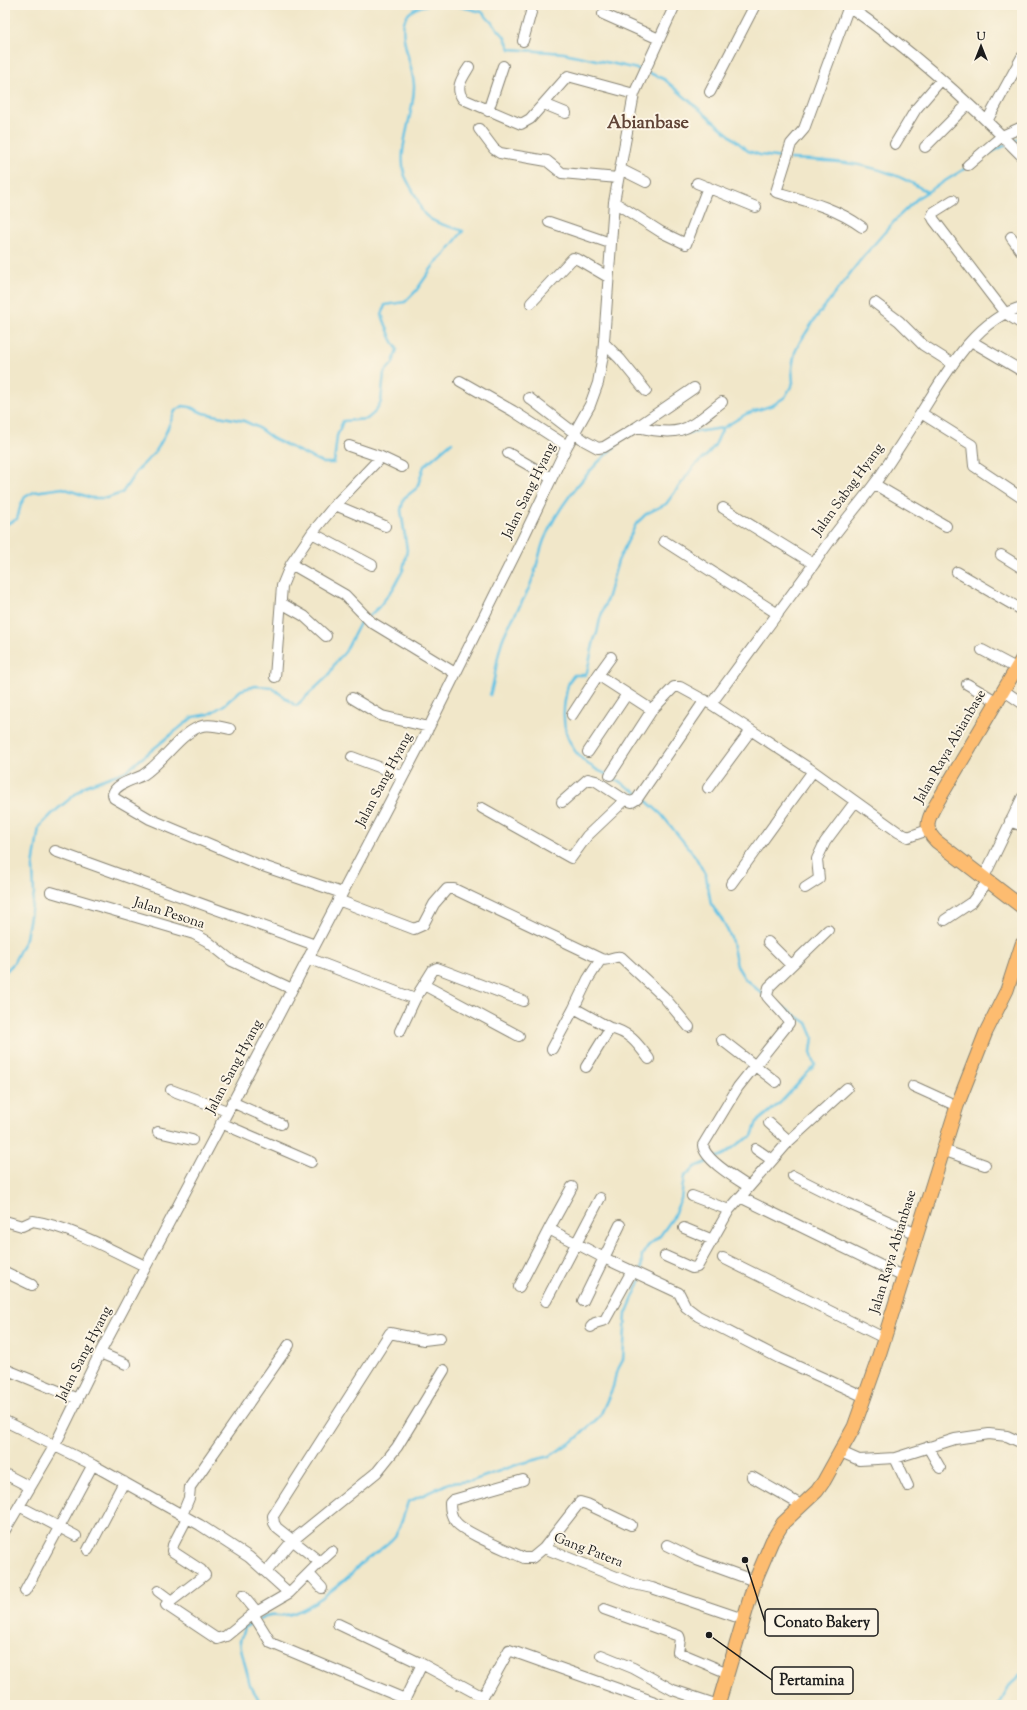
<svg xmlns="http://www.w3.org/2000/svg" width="1027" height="1710" font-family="'Sorts Mill Goudy',serif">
<rect width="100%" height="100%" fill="#fcf5e5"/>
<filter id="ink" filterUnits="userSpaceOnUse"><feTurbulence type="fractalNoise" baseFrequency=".025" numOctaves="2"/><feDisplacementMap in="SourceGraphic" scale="8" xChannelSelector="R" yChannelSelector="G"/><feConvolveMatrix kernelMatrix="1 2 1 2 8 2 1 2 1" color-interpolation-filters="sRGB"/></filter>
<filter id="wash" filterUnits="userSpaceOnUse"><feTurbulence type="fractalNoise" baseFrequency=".012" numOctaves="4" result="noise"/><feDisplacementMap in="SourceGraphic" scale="16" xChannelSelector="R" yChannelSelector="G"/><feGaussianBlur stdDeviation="0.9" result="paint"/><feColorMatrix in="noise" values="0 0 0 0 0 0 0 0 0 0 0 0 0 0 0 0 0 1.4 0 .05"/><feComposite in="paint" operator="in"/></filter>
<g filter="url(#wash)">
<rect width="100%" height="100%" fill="#f1e7c9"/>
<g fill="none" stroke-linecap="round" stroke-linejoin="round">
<!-- stream -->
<path stroke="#66c3e4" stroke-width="2.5" d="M 454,5 L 482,12 L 504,36 L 510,49 L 564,53 L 642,70
M 647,72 L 664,79 L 748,151 L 760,155 L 783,158
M 1012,142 L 1022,137
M 987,154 L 1006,145
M 790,159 C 841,161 883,163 927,192
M 681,434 L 723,428 L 746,414 L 773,405 L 785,397 L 793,383 L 792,368 L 795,352 L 800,342 L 815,319 L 862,258 L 899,216 L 919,197 L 966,168
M 5,525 L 17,519 L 21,504 L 25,497 L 34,492 L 63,488 L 91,498 L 107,498 L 122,493 L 136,472 L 156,451 L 164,437 L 175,411 L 183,406 L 190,407 L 203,413 L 244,421 L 257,427 L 272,438 L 323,463 L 334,463 L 337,436 L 343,421 L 367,419 L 374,413 L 381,402 L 384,373 L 393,363 L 397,349 L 391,338 L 382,315 L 385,305 L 405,302 L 416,291 L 436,262 L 444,255 L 463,231 C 453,227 438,225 429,218 C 421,213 420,206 417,198 C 413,191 408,183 405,176 C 396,149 415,114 414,85 C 413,66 400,40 404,22 C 407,11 417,7 427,5
M 369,616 L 378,608 L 393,589 L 403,570 L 407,550 L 401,510 L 404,498 L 417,488 L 424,466 L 452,442
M 490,695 C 496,677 496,659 502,641 C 508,623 520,608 528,590 C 536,574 538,556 544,540 C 558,506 590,467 618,444
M 608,775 C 575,762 559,736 565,700 C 567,690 567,682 574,675 L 585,675 L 587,672 L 594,640 L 597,633 L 600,619 L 608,596 L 618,561 L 636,524 L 646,514 L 666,504 L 694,466 L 707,455 L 715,445 L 723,428
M 612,777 L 639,794
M 642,797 L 661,814 L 695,856 L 706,876 L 711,904 L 724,923 L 731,938 L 737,966 L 745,979 L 764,995
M 5,972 L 13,964 L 26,938 L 34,894 L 33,867 L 39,827 L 53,813 L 85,786 L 126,771 L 193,717 L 209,714 L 224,705 L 241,690 L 255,686 L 271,687 L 296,706 L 329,675 L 335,663 L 345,652 L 361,621 L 365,619
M 714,1159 L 725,1154 L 739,1143 L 752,1136 L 757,1122 L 780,1103 L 815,1065 L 811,1052 L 813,1037 L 807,1023 L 783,1007
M 641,1272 L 642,1255 L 648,1246 L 660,1236 L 672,1219 L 681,1199 L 684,1177 L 695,1167 L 710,1161
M 259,1619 C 275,1610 280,1619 294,1613 C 311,1607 336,1588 349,1576 C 354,1572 357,1567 362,1563 C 372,1555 387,1546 395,1536 C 402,1525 404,1513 408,1502 L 449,1483 L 472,1481 L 519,1464 L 550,1456 L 576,1439 L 600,1416 L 613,1387 L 616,1373 L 623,1360 L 626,1314 L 641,1279
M 255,1621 L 244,1628 L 240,1641 L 241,1648 L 250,1685 L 258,1698 L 259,1705
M 998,1705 L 1011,1683 L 1022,1673"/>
</g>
</g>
<g filter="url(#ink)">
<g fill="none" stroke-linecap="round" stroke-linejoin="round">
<!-- minor casing -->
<g stroke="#868272" stroke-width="12">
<path id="minor" d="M 847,5 C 910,49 968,101 1022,156
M 849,6 L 804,129 L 791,144 L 776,192 C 807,201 836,208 862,227
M 603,14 L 659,39
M 523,41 L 533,5
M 469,67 C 463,77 454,88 463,99 L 521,124 L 530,119 L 568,76 L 634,94
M 710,92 L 755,5
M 544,104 L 566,113
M 488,111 L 503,66
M 987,121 L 1022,57
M 479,129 L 494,149 L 500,153 L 547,161 L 562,173 L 618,178
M 895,144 L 916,109 L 941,80
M 925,147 L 968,104
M 968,165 L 1002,136 L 1022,127
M 620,169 L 646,182
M 697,183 L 756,207
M 953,200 L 934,212 L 932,216 L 934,220 L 1005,313 L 1022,324
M 614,202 L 661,232 L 686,244 L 708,187
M 549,222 L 610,243
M 1011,237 L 1022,252
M 531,303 L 573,258 L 579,260 L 608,277
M 875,303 L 899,321 L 923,345 L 953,364
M 971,341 L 1022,371
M 605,344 L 620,359 L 646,391
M 460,381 L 513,411 L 567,446
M 529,398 L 585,441 L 598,448 L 604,447 L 637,427 C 684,438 687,429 722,402
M 921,413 L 972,445 L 974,466 L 1022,498
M 637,427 L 694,388
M 349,446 L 381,457
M 508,453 L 551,478
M 402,467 L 381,457 L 335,505 L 312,533 L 291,564 L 345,595 L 371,622 L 455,673
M 874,484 L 946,526
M 335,505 L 385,526
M 723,508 L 814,564
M 312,533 L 372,565
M 664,541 L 778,614
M 1001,555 L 1022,568
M 957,572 L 1022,610
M 281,603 L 304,616 L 326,636
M 982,650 L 1016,668
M 598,675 L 611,657
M 275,677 L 282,586 L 291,564
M 967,684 L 996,701
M 1003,690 L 1022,703
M 352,698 L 382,716 L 429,727
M 711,704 L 814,564 C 833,533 857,508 878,479 C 893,457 907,435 921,413 C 945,375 976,318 1022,307
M 572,715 L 598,675 L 652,710
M 230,729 C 221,727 208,723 199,727 C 179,735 163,762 143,775 C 134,780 116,783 113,794 L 114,798 L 150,819 L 257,864 L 342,893
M 588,752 L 627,694
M 352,757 L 403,776
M 610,775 L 652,710 L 674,687 L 680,687 L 711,704 L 813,771 L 898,832 L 908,837 L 928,830
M 708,788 L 751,730
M 562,802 L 588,779 L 596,781 L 625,800
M 482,808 L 571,858 L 587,836 L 625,800 L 632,802 L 637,799 L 705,700
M 1010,821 L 1022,826
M 55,851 L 315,945
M 984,877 L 1022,798
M 731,884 L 813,771
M 805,888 L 819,879 L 817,859 L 825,842 L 855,802
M 51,892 L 194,934 L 207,941 L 232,961 L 292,989
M 338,900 L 414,929 L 423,925 L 434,904 L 447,889 L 454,889 L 601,959 L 588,979 L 574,1008 L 610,1028 L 586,1067
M 945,920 L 972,902 L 988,881
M 768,942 L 791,965
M 308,958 L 415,999 L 433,970 L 437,968 L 523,1001
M 601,959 C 609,962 613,955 621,957 L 664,997 L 689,1027
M 424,985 L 519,1036
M 610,1028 C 630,1032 638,1044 649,1059
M 400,1031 L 415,999
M 722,1040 L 776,1082
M 552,1049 L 574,1008
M 913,1086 L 957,1106
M 171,1090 L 227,1111
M 232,1102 L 281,1124
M 221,1123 L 311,1162
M 769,1123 L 789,1141
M 158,1132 L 192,1140
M 756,1149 L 772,1160
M 943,1150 L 985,1165
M 793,1176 L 845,1202 L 917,1234
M 572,1187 L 549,1229 L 604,1258 L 679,1293 L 686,1307 L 698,1316 L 779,1358 L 865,1397
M 749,1187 C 737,1179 704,1160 703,1145 L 738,1087 L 789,1023 C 788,1017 772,1003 767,996 L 769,987 L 828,930
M 692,1196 L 729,1210
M 740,1197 L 904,1277
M 5,1221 L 22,1226 L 33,1221 C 71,1227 111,1250 145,1266
M 684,1228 L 713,1240
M 665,1256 L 692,1268 L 697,1267 L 729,1210 L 789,1141 L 847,1088
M 723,1258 L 884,1338
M 5,1272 L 32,1285
M 519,1287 L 549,1229
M 546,1301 L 600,1198
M 583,1301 L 620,1225
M 591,1327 L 595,1323 L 605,1320 L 632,1271
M 100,1353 L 126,1364
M 5,1369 L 78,1399
M 5,1421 L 93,1465 L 200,1525 L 249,1557 L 289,1593 L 253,1614 L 226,1636 L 217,1639 L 166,1605 L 205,1575 L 201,1570 L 172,1551 L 173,1545 L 187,1518
M 928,1447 L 940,1468
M 841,1452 L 859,1460 L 895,1458 L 955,1439 L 989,1434 L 1007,1436 L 1022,1443
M 895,1458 L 908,1486
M 5,1474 L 30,1487
M 752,1477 L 801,1505
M 523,1480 L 453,1500 L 450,1503 C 450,1510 451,1516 455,1521 C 463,1533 510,1551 524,1558 L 532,1558 L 544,1548 L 634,1584 L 652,1588 L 743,1619
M 19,1506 L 76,1536
M 182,1515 L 189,1498 L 190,1487 L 289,1345
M 5,1530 L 55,1445 L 100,1353 L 264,1043 L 429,727 L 523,538 L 567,446 L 590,405 L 598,383 L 603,355 L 614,202 L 634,94 L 675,5
M 667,1545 L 697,1560 L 755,1581
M 544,1548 L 580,1502 L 587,1504 L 631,1525
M 88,1550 L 124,1482
M 320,1562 L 332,1551
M 266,1572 L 293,1540 L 377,1472 L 397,1447 L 444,1370
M 309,1574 L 322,1588
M 25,1591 L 91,1468
M 158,1591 L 170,1600
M 289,1593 L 320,1562 L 277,1528 L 274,1523 L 273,1516 L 390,1333 L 424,1340 L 440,1338
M 243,1595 L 257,1612
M 604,1609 L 679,1636 L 680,1639 L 678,1652 L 728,1673
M 253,1614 L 271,1643 L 405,1699
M 338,1624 L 422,1664 L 483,1697 L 509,1650 L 663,1705
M 601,1655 L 633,1668 L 673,1690 L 718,1705
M 402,1705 L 422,1664"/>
</g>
<!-- major casing -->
<g stroke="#868272" stroke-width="15">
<path id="major" d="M 1022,659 L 935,806 C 927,820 924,829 936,841 L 1022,907
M 718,1705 L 755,1581 L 772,1541 L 783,1523 L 817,1491 L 824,1481 L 854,1427 L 876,1365 L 957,1106 L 986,1032 L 1007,990 L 1022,944"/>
</g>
<!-- minor -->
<use href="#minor" stroke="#fff" stroke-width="10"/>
<!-- major -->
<use href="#major" stroke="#fdbc6f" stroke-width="13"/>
</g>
</g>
<g text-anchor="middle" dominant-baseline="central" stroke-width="4" stroke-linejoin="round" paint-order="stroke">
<!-- street labels -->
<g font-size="14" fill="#1c1c1c" stroke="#fcf5e5">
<text transform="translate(849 490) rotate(-54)">Jalan Sabag Hyang</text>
<text transform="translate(530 491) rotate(-64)">Jalan Sang Hyang</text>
<text transform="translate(951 747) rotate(-60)">Jalan Raya Abianbase</text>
<text transform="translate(385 780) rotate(-62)">Jalan Sang Hyang</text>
<text transform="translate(169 914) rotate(18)">Jalan Pesona</text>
<text transform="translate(235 1067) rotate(-62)">Jalan Sang Hyang</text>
<text transform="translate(894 1252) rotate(-73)">Jalan Raya Abianbase</text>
<text transform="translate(85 1354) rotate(-63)">Jalan Sang Hyang</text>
<text transform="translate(588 1551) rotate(21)">Gang Patera</text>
</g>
<!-- district labels -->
<g font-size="18" font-weight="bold" fill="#604437" stroke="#fcf5e5">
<text x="648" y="124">Abianbase</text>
</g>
</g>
<!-- callouts -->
<path fill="none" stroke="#1c1c1c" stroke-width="1.5" d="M745 1560L765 1622M709 1635L772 1680"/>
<g fill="#1c1c1c" stroke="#fcf5e5" stroke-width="1.5">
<circle cx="745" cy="1560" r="4"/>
<circle cx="709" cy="1635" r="4"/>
</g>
<g fill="#fcf5e5" stroke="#1c1c1c" stroke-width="1.5">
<rect x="765" y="1609" width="113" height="27" rx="4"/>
<rect x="772" y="1667" width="81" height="27" rx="4"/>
</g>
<g font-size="15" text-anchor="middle" font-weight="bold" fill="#1c1c1c">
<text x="822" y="1627">Conato Bakery</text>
<text x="812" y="1685">Pertamina</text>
</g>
<!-- margin -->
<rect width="1027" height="1710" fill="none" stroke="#fcf5e5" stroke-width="20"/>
<!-- north arrow -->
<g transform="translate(981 46)" stroke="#fcf5e5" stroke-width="3" paint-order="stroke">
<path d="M0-3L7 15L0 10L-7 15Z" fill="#1c1c1c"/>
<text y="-6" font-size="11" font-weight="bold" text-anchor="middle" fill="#1c1c1c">U</text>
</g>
</svg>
